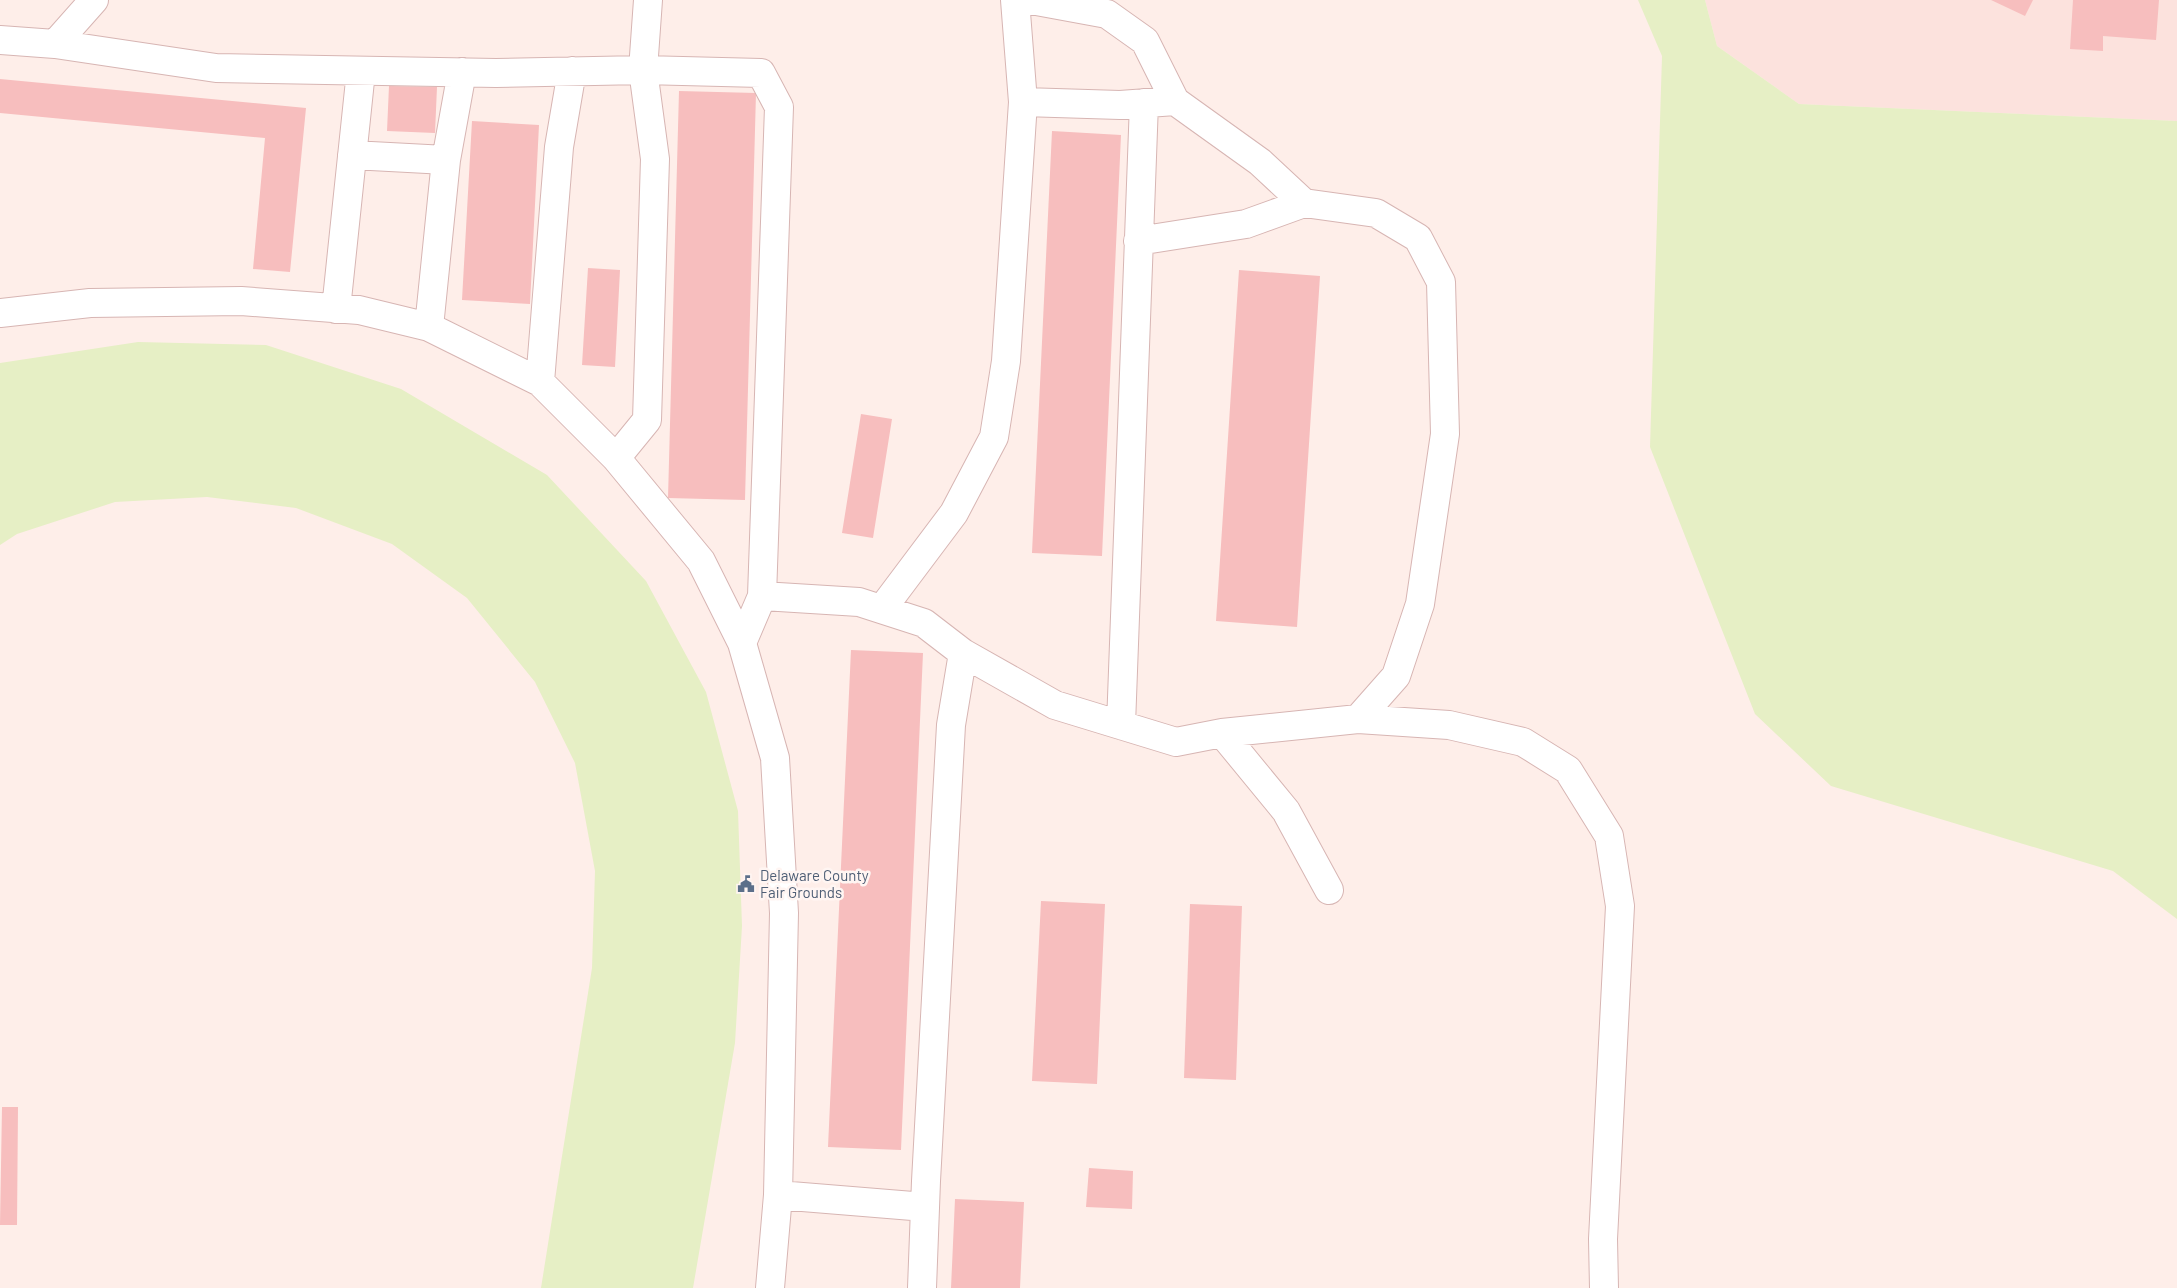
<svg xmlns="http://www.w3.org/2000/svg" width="2177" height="1288" font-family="Barlow,sans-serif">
<rect width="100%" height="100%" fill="#feeee9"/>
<!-- residential -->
<path fill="#fce2dd" d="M 1705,0 L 2177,0 L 2177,121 L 1799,104 L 1717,46 Z"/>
<!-- green -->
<path fill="#e6efc5" d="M 1638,0 L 1705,0 L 1717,46 L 1799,104 L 2177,121 L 2177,919 L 2113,871 L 1831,786 L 1755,714 L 1650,447 L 1662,56 Z
M 138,342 L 266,345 L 401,389 L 547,475 L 646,581 L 706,692 L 738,811 L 742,926 L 735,1043 L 693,1288 L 541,1288 L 592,968 L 595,871 L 575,763 L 535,682 L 467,598 L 392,544 L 296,508 L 207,497 L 115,502 L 17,534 L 0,545 L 0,363 Z"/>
<!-- building -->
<path fill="#f7bebe" d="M 1991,0 L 2033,0 L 2025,16 Z
M 2073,0 L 2159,0 L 2156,40 L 2103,36 L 2103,51 L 2070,49 Z
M 0,79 L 306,108 L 290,272 L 253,269 L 265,138 L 0,113 Z
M 389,86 L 437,87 L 435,133 L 387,131 Z
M 679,91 L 756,93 L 745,500 L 668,498 Z
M 472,121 L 539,125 L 530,304 L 462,300 Z
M 1052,131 L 1121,135 L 1102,556 L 1032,553 Z
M 588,268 L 620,270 L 615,367 L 582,365 Z
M 1239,270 L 1320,276 L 1297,627 L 1216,621 Z
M 861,414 L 892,419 L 873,538 L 842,533 Z
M 851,650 L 923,653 L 901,1150 L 828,1147 Z
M 1041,901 L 1105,904 L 1097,1084 L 1032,1081 Z
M 1190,904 L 1242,906 L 1236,1080 L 1184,1078 Z
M 2,1107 L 18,1107 L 17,1225 L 0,1225 Z
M 1089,1168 L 1133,1171 L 1132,1209 L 1086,1207 Z
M 955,1199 L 1024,1202 L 1020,1288 L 951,1288 Z"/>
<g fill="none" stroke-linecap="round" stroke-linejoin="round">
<!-- minor casing -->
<g stroke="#d7b5b3" stroke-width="30">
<path id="minor" d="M 1031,0 L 1107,14 L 1145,41 L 1175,101
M 0,40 L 55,44 L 216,68 L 496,73 L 643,70 L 761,73 L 779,107 L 762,596 L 742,643
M 55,44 L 94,0
M 352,155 L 446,160
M 1138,241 L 1246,224 L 1304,203
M 336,309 L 361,71
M 0,313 L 90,303 L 241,301 L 359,310 L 429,327 L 540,382 L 616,458 L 701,561 L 742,643 L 775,758 L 784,913 L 778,1195 L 770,1288
M 429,327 L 446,160 L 462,72
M 540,382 L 559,147 L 572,71
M 616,458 L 647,420 L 655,159 L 643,70 L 648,0
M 762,596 L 859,602 L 924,623 L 963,653 L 1055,705 L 1176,742 L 1222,733 L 1358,719 L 1396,676 L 1420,604 L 1445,434 L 1441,282 L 1418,238 L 1376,213 L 1304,203 L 1260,162 L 1175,101 L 1120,105 L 1023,102
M 882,609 L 954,513 L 994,437 L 1006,361 L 1023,102 L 1015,0
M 1358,719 L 1449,725 L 1523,742 L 1568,770 L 1609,836 L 1620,906 L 1603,1239 L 1604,1288
M 1121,725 L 1144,103
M 1222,733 L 1286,811 L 1329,890
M 778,1195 L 925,1207
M 922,1288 L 926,1181 L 951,725 L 963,653"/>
</g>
<!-- minor -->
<use href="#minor" stroke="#fff" stroke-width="28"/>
</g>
<!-- icons -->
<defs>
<g id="civic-bare" transform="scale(1.35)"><path d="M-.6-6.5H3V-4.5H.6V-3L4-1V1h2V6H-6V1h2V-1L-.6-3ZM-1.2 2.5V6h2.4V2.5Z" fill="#5c6f8a" stroke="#fff5f2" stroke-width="2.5" paint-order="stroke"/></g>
</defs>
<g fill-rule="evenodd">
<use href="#civic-bare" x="746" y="884"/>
</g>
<g text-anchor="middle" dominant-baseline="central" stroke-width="5" stroke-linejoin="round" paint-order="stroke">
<!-- service labels -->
<g font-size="15" fill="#4e5e75" stroke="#fff5f2" text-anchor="start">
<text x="760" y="875">Delaware County<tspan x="760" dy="17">Fair Grounds</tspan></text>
</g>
</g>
</svg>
